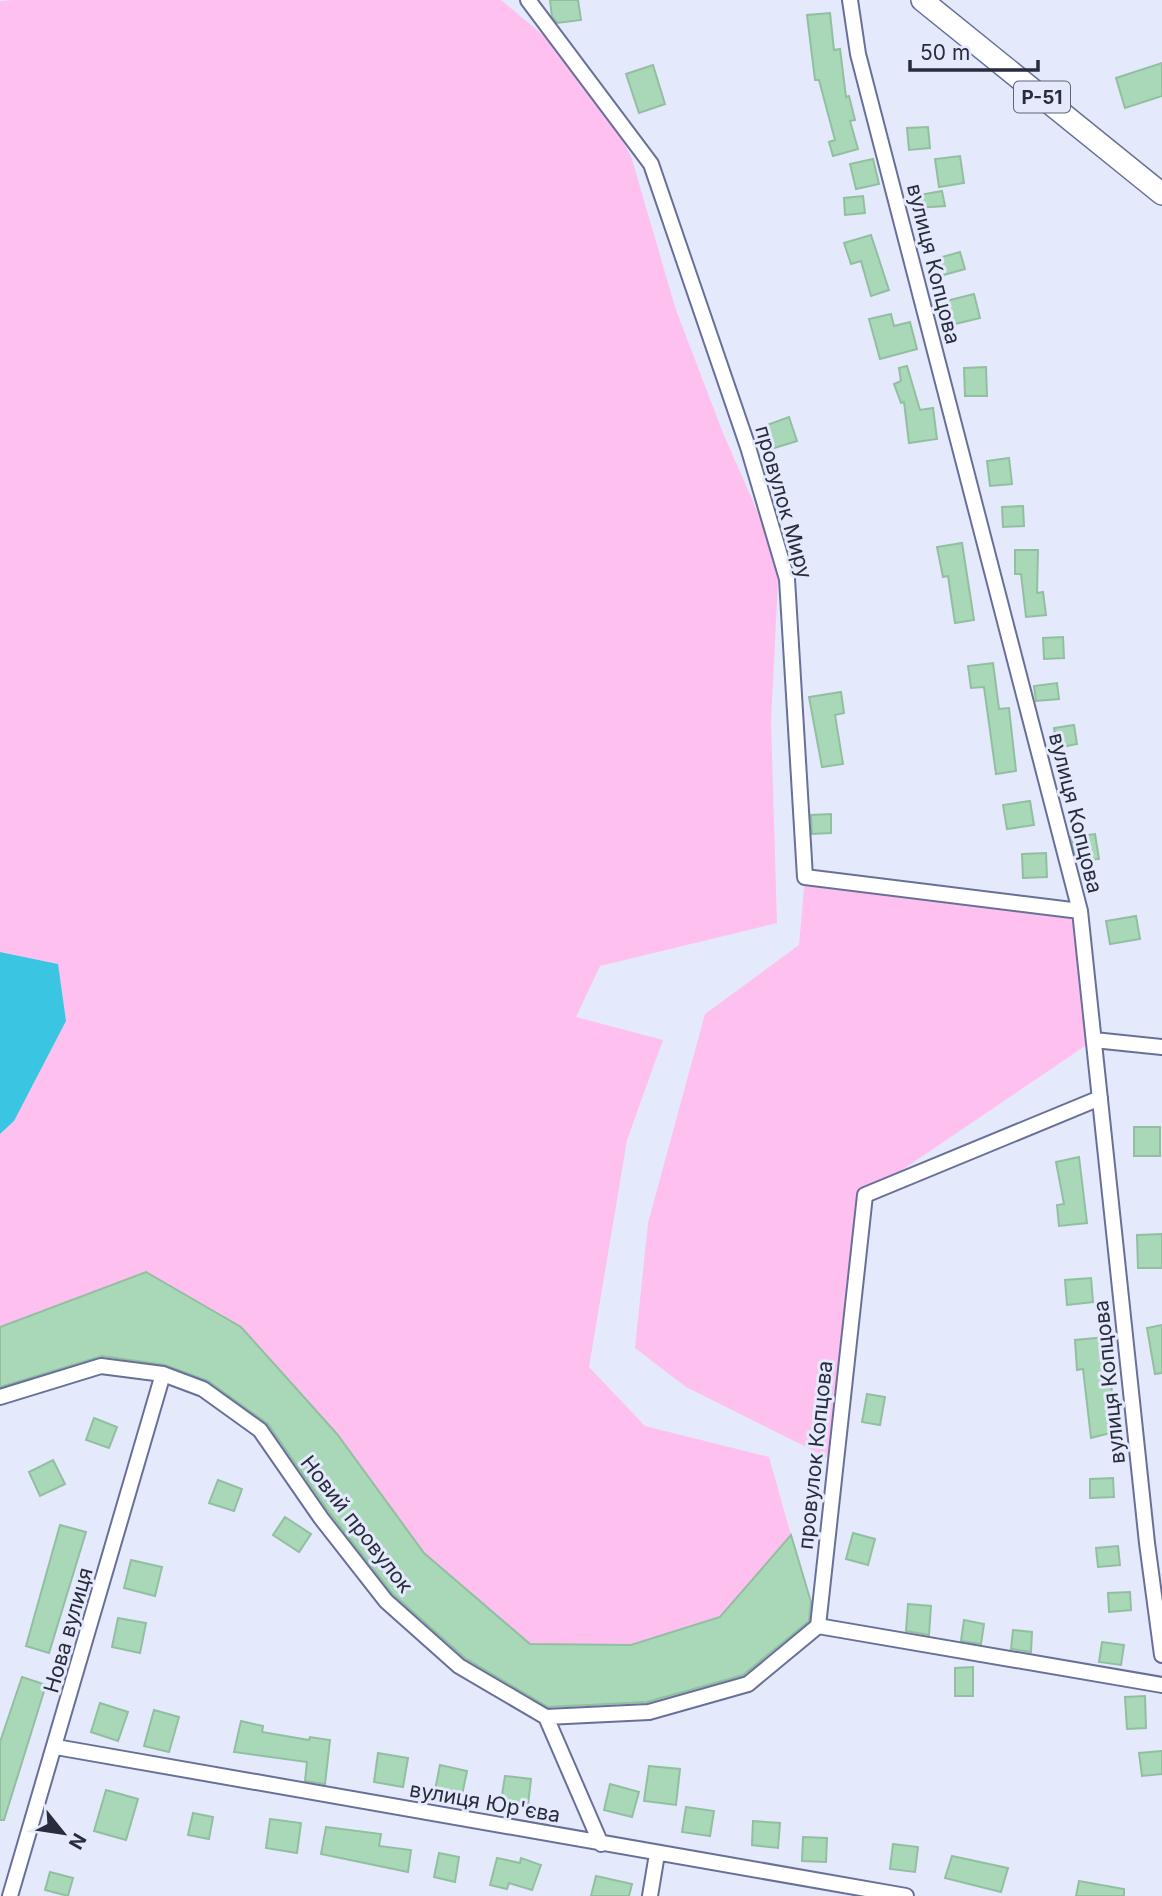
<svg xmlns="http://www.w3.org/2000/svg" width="1162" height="1896" font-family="Inter,sans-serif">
<rect width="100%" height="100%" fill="#e4e9fc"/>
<!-- green -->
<path fill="#fec1ef" d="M 13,0 L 501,0 L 580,66 L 631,156 L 676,310 L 723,433 L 779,561 L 771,721 L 777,923 L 600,966 L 576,1017 L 663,1040 L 627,1140 L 589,1367 L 645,1426 L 769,1457 L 791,1535 L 720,1617 L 631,1645 L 530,1644 L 425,1553 L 337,1434 L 241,1327 L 146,1272 L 0,1327 L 0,1134 L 14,1121 L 58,964 L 0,952 L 0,1 Z
M 805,877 L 1080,911 L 1094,1040 L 865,1195 L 836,1462 L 686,1387 L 635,1348 L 648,1223 L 705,1014 L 799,945 Z"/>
<!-- water -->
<path fill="#3ac6e3" d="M 0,952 L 58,964 L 66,1021 L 14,1121 L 0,1134 Z"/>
<!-- building -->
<path fill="#a8d8b8" stroke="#91bfa0" stroke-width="2" d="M 550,0 L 578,0 L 581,20 L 557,23 L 552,17 Z
M 830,13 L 834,50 L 840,49 L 846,97 L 849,96 L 855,120 L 850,121 L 858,149 L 833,156 L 829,142 L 835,140 L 819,80 L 815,80 L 807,15 Z
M 1162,63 L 1162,96 L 1125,108 L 1116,78 Z
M 653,65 L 665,104 L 639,113 L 626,74 Z
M 928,127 L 930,148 L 909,150 L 907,128 Z
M 960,156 L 964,183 L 939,187 L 935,159 Z
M 873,159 L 879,184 L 856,189 L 850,164 Z
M 942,191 L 945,206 L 916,208 L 914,196 Z
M 863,196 L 865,213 L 845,215 L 844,198 Z
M 871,235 L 889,290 L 871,296 L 861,261 L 851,264 L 844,243 Z
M 960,252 L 965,269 L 933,278 L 928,261 Z
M 974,294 L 980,318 L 951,325 L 946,301 Z
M 891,314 L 894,326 L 910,322 L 917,349 L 880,359 L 869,319 Z
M 907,366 L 920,410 L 933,408 L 937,439 L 909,443 L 904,402 L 901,403 L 894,384 L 901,381 L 899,368 Z
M 986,367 L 987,396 L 965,396 L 964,368 Z
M 789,417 L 797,441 L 771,449 L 764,426 Z
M 1009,458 L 1012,484 L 990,486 L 987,461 Z
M 1023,506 L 1024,526 L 1003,527 L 1002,507 Z
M 962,543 L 974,620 L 955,623 L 948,576 L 943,577 L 937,547 Z
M 1015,550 L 1038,550 L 1037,593 L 1043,592 L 1046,615 L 1026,617 L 1021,574 L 1015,574 Z
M 1063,637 L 1064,658 L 1044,659 L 1043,638 Z
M 993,663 L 999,709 L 1009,708 L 1016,771 L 996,774 L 984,687 L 971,688 L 968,666 Z
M 1057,683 L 1059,699 L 1036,701 L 1034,686 Z
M 841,692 L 844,713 L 835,715 L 843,764 L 822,767 L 809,697 Z
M 1074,725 L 1077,744 L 1057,748 L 1054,728 Z
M 1030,801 L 1034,825 L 1007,829 L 1003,805 Z
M 831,814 L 831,833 L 812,834 L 811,815 Z
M 1095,834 L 1099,859 L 1077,862 L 1071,837 Z
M 1046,853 L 1047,877 L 1023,878 L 1022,854 Z
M 1136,916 L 1140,939 L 1110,944 L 1106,921 Z
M 1134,1127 L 1160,1127 L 1160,1156 L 1134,1156 Z
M 1079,1157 L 1087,1223 L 1059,1226 L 1057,1205 L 1064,1204 L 1056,1162 Z
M 1162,1234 L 1162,1268 L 1138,1268 L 1137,1235 Z
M 146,1272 L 241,1327 L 337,1434 L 424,1553 L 530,1644 L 631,1645 L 720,1617 L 791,1535 L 811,1602 L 809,1621 L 743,1675 L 647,1702 L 548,1707 L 465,1658 L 393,1594 L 329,1512 L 268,1424 L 208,1381 L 165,1365 L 102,1356 L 0,1387 L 0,1327 Z
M 1091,1278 L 1093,1302 L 1067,1305 L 1065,1280 Z
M 1162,1325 L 1162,1373 L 1155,1374 L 1147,1328 Z
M 1106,1337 L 1113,1402 L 1108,1402 L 1114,1432 L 1091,1438 L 1083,1369 L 1077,1370 L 1075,1340 Z
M 867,1394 L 885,1397 L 880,1425 L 862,1422 Z
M 94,1418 L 117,1427 L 109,1448 L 86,1440 Z
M 53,1460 L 65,1484 L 40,1496 L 29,1472 Z
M 1113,1478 L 1114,1497 L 1090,1498 L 1090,1479 Z
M 218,1480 L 242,1489 L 234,1511 L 209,1503 Z
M 285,1517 L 311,1534 L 299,1552 L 273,1535 Z
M 60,1525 L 86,1532 L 49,1653 L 26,1646 Z
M 853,1533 L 875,1539 L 868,1565 L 846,1559 Z
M 1118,1546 L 1120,1565 L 1098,1567 L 1096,1548 Z
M 131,1560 L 162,1567 L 155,1596 L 124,1588 Z
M 1130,1592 L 1131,1610 L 1109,1612 L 1108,1593 Z
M 908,1604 L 931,1606 L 929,1635 L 906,1631 Z
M 118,1618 L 146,1623 L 140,1653 L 112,1647 Z
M 964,1620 L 984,1624 L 981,1644 L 961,1641 Z
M 1013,1630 L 1032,1632 L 1031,1652 L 1011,1649 Z
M 1102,1642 L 1124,1645 L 1121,1665 L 1099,1662 Z
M 973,1667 L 973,1696 L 955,1696 L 955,1668 Z
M 22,1677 L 46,1685 L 4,1820 L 0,1820 L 0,1742 Z
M 1145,1696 L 1146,1728 L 1127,1729 L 1125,1697 Z
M 100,1703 L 128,1712 L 118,1741 L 91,1732 Z
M 154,1710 L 179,1717 L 169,1752 L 144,1746 Z
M 241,1721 L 263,1726 L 262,1732 L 309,1740 L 310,1737 L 330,1740 L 325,1784 L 305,1781 L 307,1762 L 234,1752 Z
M 1162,1751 L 1162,1774 L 1142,1776 L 1139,1753 Z
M 378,1753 L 408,1758 L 403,1787 L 374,1782 Z
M 440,1765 L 467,1771 L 462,1795 L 435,1790 Z
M 649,1766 L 680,1769 L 676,1805 L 644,1801 Z
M 505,1776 L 531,1779 L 528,1805 L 501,1801 Z
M 610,1784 L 639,1792 L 632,1817 L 604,1810 Z
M 106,1790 L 138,1799 L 126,1840 L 94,1831 Z
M 686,1807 L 714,1811 L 710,1836 L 682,1832 Z
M 193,1813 L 213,1817 L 209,1839 L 188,1835 Z
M 270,1819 L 301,1823 L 297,1853 L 266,1848 Z
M 753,1821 L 780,1823 L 778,1848 L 752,1845 Z
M 326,1827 L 381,1834 L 379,1846 L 411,1850 L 408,1872 L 321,1854 Z
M 803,1837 L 827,1838 L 826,1862 L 802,1861 Z
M 893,1844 L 918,1847 L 915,1872 L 890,1869 Z
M 439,1853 L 459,1857 L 455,1882 L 434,1877 Z
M 952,1856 L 1008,1868 L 1001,1892 L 945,1878 Z
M 497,1858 L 520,1863 L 521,1858 L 541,1865 L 532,1890 L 509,1883 L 507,1889 L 490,1885 Z
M 50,1872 L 73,1878 L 68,1896 L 45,1890 Z
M 596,1876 L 632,1884 L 629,1896 L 591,1896 Z
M 1079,1881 L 1124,1889 L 1124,1896 L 1076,1896 Z"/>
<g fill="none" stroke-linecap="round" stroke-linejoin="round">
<!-- minor casing -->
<g stroke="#68709a" stroke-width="18">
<path id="minor" d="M 528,0 L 651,164 L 748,447 L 787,579 L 805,877 L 1080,911
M 850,0 L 858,54 L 1080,911 L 1147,1543 L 1162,1655
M 1094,1040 L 1162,1047
M 0,1397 L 101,1366 L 163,1374 L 203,1389 L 260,1430 L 321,1518 L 386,1601 L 459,1666 L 546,1717 L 601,1844
M 818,1626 L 865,1195 L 1100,1098
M 818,1626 L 1162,1685
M 546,1717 L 649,1712 L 748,1684 L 818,1626
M 56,1747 L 906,1896
M 10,1896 L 163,1374
M 650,1896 L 657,1854"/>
</g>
<!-- primary casing -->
<g stroke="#68709a" stroke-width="24">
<path id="primary" d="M 922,0 L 1162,194"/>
</g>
<!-- minor -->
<use href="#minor" stroke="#fff" stroke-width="14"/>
<!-- primary -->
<use href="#primary" stroke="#fff" stroke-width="21"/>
</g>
<g text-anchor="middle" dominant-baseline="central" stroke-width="6" stroke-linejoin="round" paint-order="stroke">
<!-- shield labels -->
<rect fill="#e4e9fc" stroke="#606576" stroke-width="2" x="1014" y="81.5" width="56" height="31" rx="5"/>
<g font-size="19" font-weight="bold" fill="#282c3d">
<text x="1042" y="97">Р-51</text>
</g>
<!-- street labels -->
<g font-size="21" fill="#282c3d" stroke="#e4e9fc">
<text transform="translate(934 264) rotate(76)">вулиця Копцова</text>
<text transform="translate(784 502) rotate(74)">провулок Миру</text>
<text transform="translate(1076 813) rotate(76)">вулиця Копцова</text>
<text transform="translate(1109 1382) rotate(-96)">вулиця Копцова</text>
<text transform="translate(815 1455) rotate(-84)">провулок Копцова</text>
<text transform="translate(357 1524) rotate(52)">Новий провулок</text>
<text transform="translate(68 1630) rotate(-74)">Нова вулиця</text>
<text transform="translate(485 1802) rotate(10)">вулиця Юр'єва</text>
</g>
</g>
<!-- north arrow -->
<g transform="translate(63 1833) rotate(120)" stroke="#e4e9fc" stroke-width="5" paint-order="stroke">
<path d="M0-5L12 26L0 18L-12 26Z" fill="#282c3d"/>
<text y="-10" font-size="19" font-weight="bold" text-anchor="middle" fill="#282c3d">N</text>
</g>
<!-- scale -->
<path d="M910 60v10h128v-10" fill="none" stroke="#282c3d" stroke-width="3.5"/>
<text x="920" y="60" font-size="21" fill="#282c3d" stroke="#e4e9fc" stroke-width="5" paint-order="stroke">50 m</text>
</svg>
